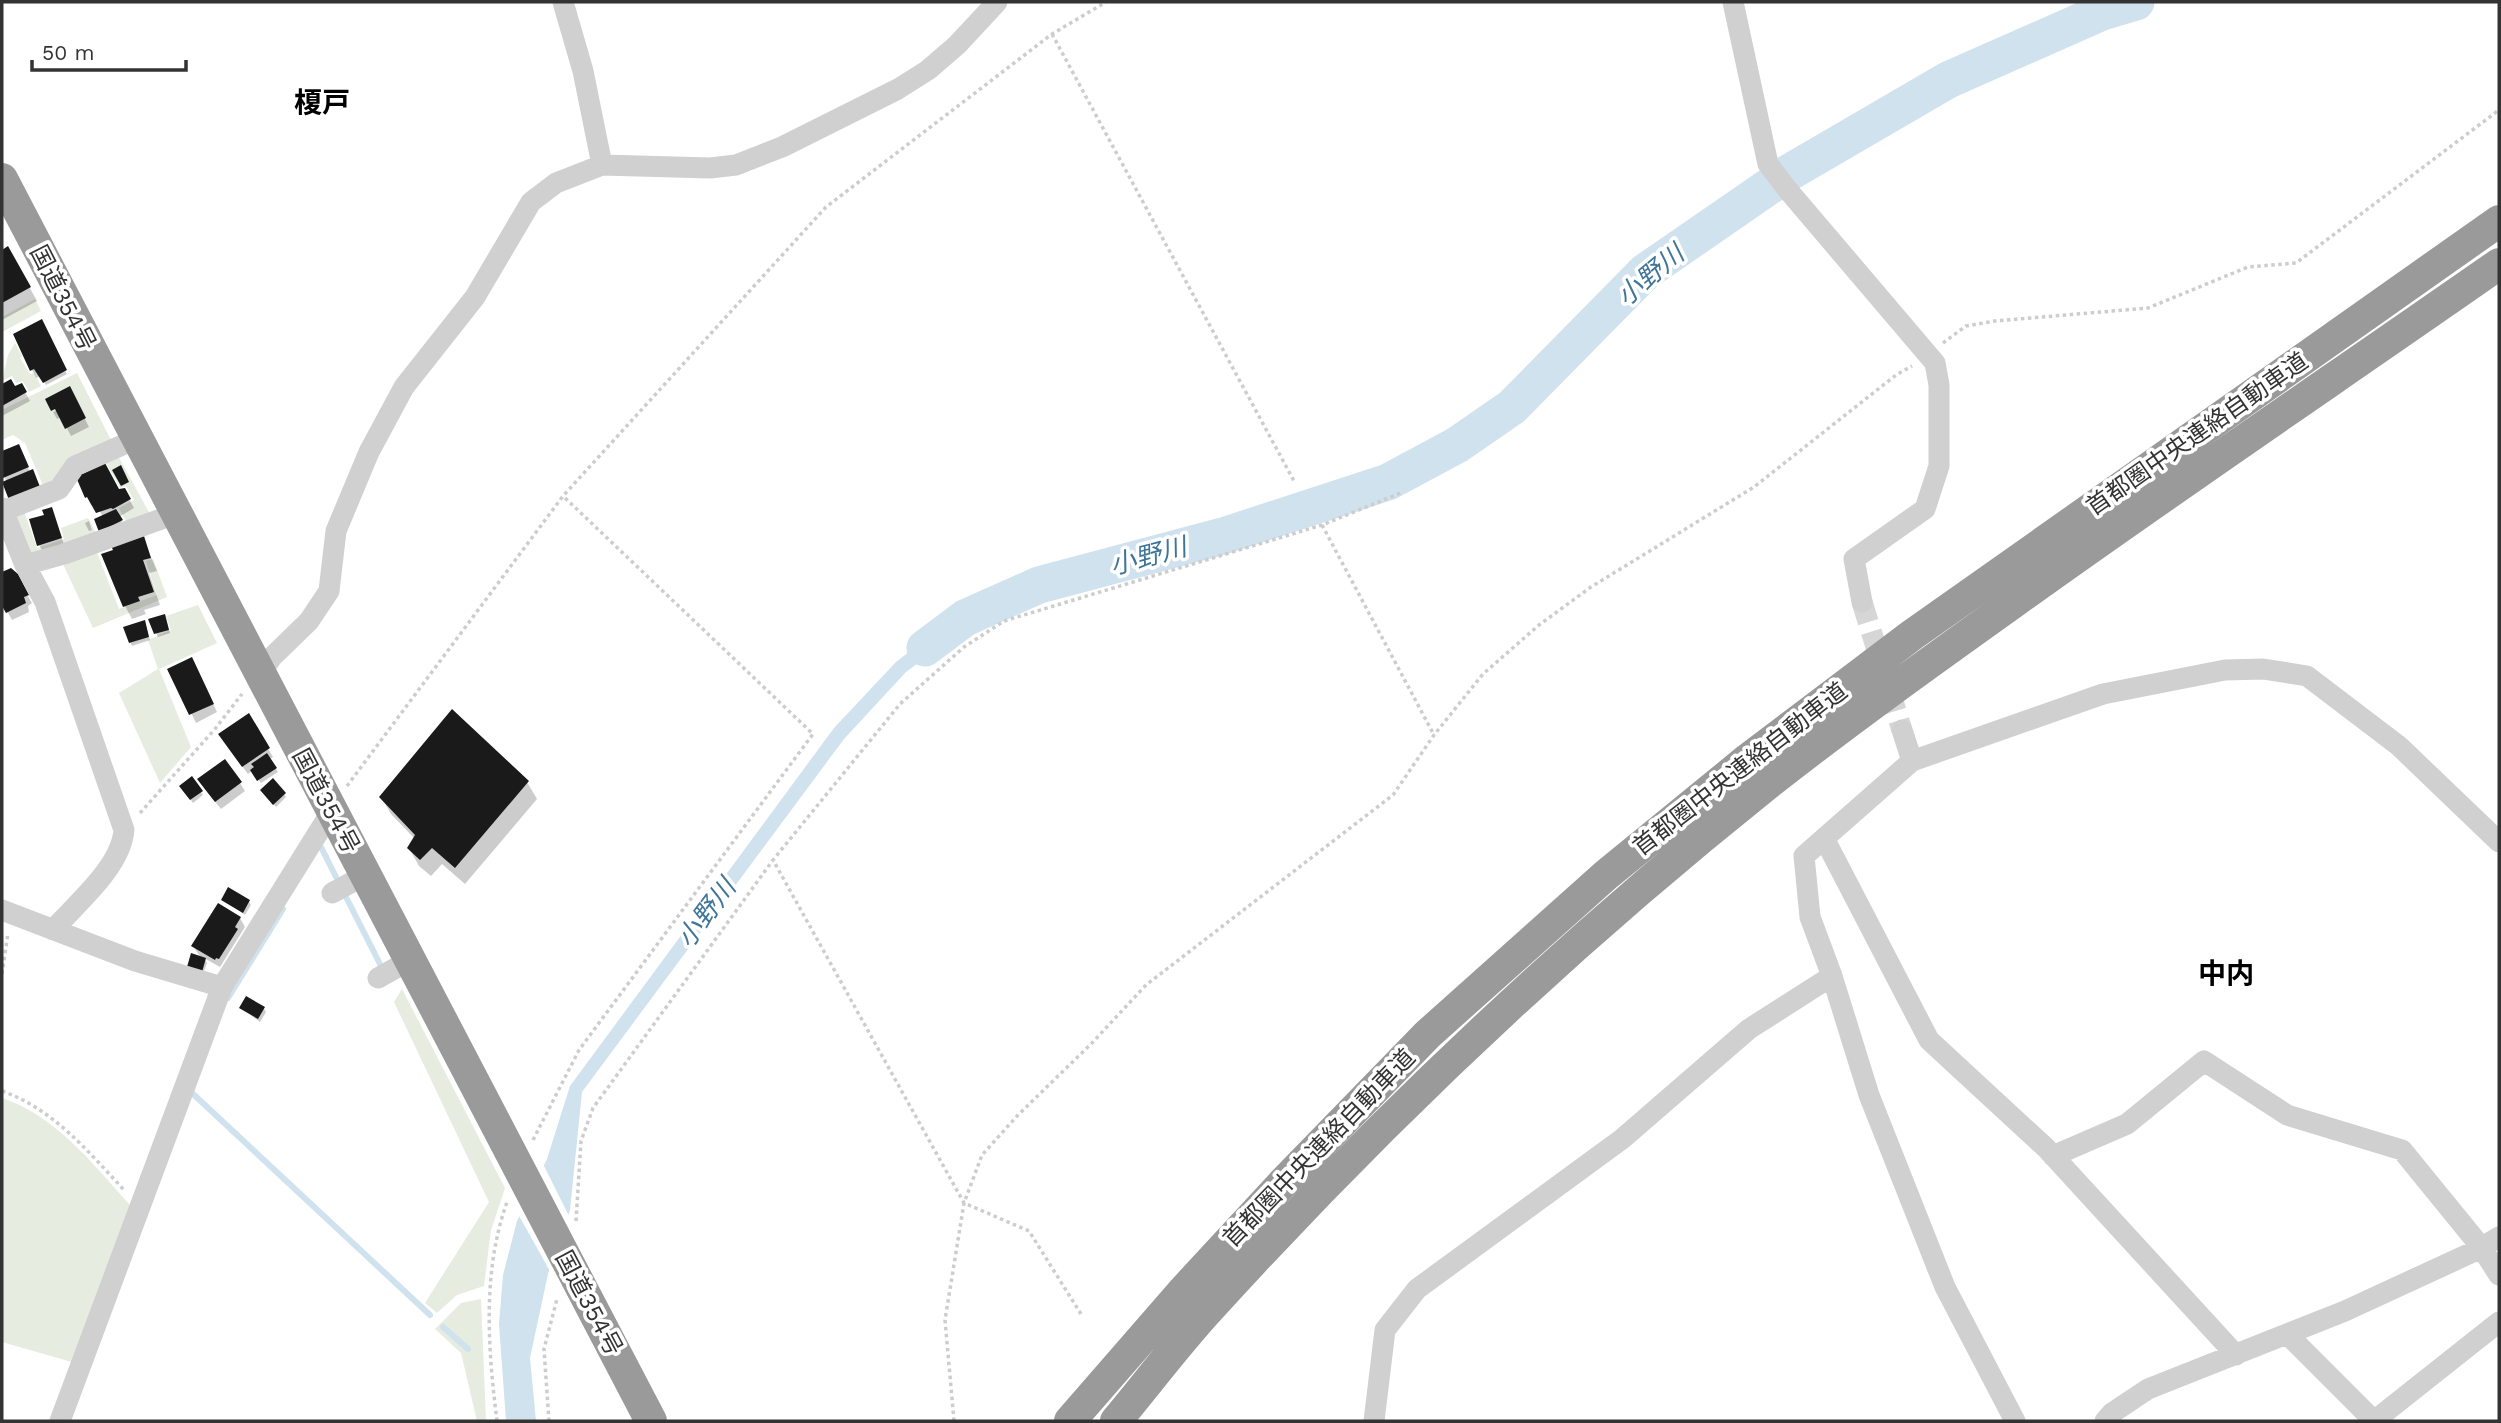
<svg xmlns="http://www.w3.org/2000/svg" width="2501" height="1423" font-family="'Work Sans','Noto Sans JP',sans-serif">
<rect width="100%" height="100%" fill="#fff"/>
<!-- green -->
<path fill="#e6ecdf" d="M 35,299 L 41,311 L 2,332 L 2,317 Z
M 15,343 L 22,356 L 20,358 L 30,374 L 34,373 L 41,386 L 29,392 L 23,381 L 16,383 L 12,376 L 2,381 L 8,355 Z
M 77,373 L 112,442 L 44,488 L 25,443 L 13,435 L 2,440 L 2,410 Z
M 117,454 L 150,514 L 127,523 L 119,508 L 134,500 L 126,486 L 120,488 L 104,459 Z
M 24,511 L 37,548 L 64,539 L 61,528 L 88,518 L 97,535 L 29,554 L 12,514 Z
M 96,550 L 119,609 L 157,595 L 146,561 L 153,559 L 167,597 L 93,628 L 62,562 Z
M 198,605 L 217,643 L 159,669 L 191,747 L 160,783 L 119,693 L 158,669 L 148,640 L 171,630 L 166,616 Z
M 402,989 L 505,1188 L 491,1230 L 484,1286 L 457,1295 L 437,1313 L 425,1303 L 489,1202 L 394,1002 Z
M 2,1098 C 56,1116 93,1164 130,1205 L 75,1363 L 2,1342 Z
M 481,1299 L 486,1421 L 477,1421 L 461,1353 L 435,1329 L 461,1303 Z"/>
<!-- water -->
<path fill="#cfe2ee" d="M 963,610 L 967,626 L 906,672 L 844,739 L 582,1092 L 570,1210 L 548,1274 L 530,1358 L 536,1421 L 506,1421 L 499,1324 L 503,1275 L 517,1221 L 547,1159 L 570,1086 L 834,728 L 896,662 Z"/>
<!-- pier -->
<path fill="#fff" d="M 542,1162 L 569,1216 L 551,1273 L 518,1214 Z"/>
<!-- shadow -->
<path fill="#0003" d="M 8,248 L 37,301 L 2,320 L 2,252 Z
M 16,335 L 64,369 L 67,374 L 46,385 L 40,376 L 36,378 Z
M 11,381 L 15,389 L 21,385 L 30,401 L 2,416 L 2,386 Z
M 73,396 L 89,427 L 71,436 L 61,417 L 57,419 L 53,412 L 63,407 Z
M 18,446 L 30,472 L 7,482 L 2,472 L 2,453 Z
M 78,478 L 119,491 L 124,490 L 134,508 L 119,517 L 123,524 L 102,534 L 103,517 L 96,504 L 91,505 Z
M 51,509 L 65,547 L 44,553 L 39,545 L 46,516 Z
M 89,521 L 92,530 L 89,531 L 85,523 Z
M 143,538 L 157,571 L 149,573 L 160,605 L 144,610 L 146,614 L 132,619 L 125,606 Z
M 11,570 L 32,603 L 28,606 L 29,612 L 12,620 L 2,602 L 2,574 Z
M 166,619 L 170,633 L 158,637 L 156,633 Z
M 146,626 L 150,640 L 132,646 L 130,642 Z
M 196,668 L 217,712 L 196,723 L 170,670 Z
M 248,715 L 273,757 L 270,759 L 278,772 L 261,783 L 252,771 L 248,774 L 225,743 Z
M 192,778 L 203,795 L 193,803 L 181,786 Z
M 527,782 L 537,799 L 465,884 L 442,864 L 431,876 L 419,866 L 409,848 L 415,839 L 391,814 L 381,797 Z
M 240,783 L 245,791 L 221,809 L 204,788 Z
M 264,794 L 284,794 L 286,797 L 276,807 Z
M 223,900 L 249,902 L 251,905 L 245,915 Z
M 240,918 L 245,927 L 220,967 L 204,958 L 207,963 L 203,974 L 191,970 L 201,958 L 193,946 Z
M 241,1008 L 264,1009 L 266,1012 L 260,1022 Z"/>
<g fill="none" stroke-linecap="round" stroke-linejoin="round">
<!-- stream -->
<path stroke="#cfe2ee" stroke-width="6" d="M 321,847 L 336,877
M 345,895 L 380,964
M 228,998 L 283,909
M 191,1092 L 430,1315
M 443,1327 L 468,1349"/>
<!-- river -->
<path stroke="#cfe2ee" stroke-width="37" d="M 925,648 L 965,618 L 1039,585 L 1223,536 L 1388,482 L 1457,445 L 1512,407 L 1645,272 L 1790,172 L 1948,80 L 2102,12 L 2136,2"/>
</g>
<!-- building -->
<path fill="#1a1a1a" d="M 8,246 L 31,287 L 2,303 L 2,250 Z
M 42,319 L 67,370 L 43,383 L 34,369 L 30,371 L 13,334 Z
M 11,379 L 15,386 L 22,383 L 27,392 L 2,406 L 2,384 Z
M 70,386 L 86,418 L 65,429 L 55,409 L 51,411 L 45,399 Z
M 19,444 L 29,467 L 3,478 L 2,451 Z
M 105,463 L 119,489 L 125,488 L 131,499 L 113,509 L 111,508 L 96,513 L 87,497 L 85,498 L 76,477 Z
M 121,465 L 129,482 L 121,486 L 112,470 Z
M 33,469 L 40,487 L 9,500 L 2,482 Z
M 52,507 L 62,538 L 37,546 L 29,519 L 44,515 L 42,510 Z
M 116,509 L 123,520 L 99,532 L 94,519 Z
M 144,536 L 151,558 L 143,560 L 154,592 L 138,597 L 140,601 L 123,607 L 101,554 L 113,550 L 111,546 Z
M 11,568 L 18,574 L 29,595 L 24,597 L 26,603 L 6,613 L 2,606 L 2,572 Z
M 165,614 L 169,630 L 154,634 L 148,619 Z
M 145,620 L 149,637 L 129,643 L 123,627 Z
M 192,657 L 214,704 L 189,715 L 167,669 Z
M 452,709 L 529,781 L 455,868 L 432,848 L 420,860 L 407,848 L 415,835 L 379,797 Z
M 249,713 L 270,748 L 242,767 L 218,734 Z
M 267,753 L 277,768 L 257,781 L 250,770 L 254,767 L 251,764 Z
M 225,759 L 242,782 L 215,802 L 197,779 Z
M 192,776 L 203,791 L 190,800 L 179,786 Z
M 273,778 L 286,793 L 273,805 L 260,790 Z
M 228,887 L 250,900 L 243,913 L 221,900 Z
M 218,903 L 241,917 L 235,927 L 238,929 L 219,959 L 216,958 L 215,960 L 191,946 Z
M 191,953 L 206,958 L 202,972 L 187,967 Z
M 246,996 L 265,1007 L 258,1019 L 239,1008 Z"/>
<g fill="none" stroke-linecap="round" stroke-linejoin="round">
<!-- minor-tunnel -->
<path stroke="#d6d6d6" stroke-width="21" stroke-dasharray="21 10" stroke-linecap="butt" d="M 1862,602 L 1902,730"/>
<!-- path -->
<path stroke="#cdcdcd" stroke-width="3.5" stroke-dasharray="3.5 3.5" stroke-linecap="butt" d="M 1052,34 L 1294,481
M 1943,343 L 1966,326 L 1995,321 L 2148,308 L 2248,267 L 2296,263 L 2499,110
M 1322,525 L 1434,735
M 347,786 L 563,496 L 826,207 L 1052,34 L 1106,2
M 140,813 L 215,729 L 242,694
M 2,974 L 8,933
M 2,1091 C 53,1109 88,1151 124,1190
M 533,1140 L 579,1050 L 813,734 L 563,496
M 576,1221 L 581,1141 L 593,1108 L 773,860
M 1081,1314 L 1029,1231 L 964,1203 L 773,860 L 900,704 L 964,647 L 1004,621 L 1322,525 L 1403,492
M 497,1421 C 488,1349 482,1272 507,1202
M 549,1421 L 544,1349 L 557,1299
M 954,1421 L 945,1320 L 964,1203 L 982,1155 L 1018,1115 L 1092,1043 L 1146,985 L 1393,795 L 1434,735 L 1483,674 L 1539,625 L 1591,587 L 1754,487 L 1896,375 L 1912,366"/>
<!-- minor -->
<path stroke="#d0d0d0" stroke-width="21" d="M 563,2 L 583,71 L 602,165
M 1733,2 L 1768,164 L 1787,189 L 1935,363 L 1939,385 L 1939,466 L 1925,509 L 1854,559 L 1862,602
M 2,508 L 25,565 L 45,602 L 124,830 C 121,867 77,903 53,930
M 3,511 L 59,489 L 75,466 L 136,439
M 25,565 L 64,554 L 175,514
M 260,674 L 272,657 L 309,621 L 329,591 L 336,531 L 369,452 L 404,387 L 475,297 L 531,202 L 556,183 L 602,165 L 710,168 L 736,165 L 782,147 L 898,89 L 928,70 L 957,45 L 997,2
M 1902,730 L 1912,761
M 1824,838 L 1929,1040 L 2046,1148 L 2236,1355
M 332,893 L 365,875
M 2,910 L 135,961 L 222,987
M 378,978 L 410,960
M 2053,1156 L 2127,1124 L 2204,1061 L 2287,1115 L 2402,1150 L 2481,1247 L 2499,1275
M 2288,1335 L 2374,1421
M 60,1421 L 222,987 L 331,812
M 1374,1421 L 1385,1330 L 1417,1289 L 1622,1139 L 1749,1029 L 1832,976
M 2015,1421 L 1945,1287 L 1869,1095 L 1832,976 L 1810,917 L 1804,856 L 1912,761 L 2103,694 L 2225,670 L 2263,669 L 2307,676 L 2399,746 L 2499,842
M 2105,1421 L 2112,1413 L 2148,1389 L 2345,1311 L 2475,1251 L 2499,1237
M 2374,1421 L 2499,1322"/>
<!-- highway -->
<path stroke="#9a9a9a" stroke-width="32" d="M 2,179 L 651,1421
M 1070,1421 L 1184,1290 L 1282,1184 L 1428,1034 L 1606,875 L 1748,759 L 1912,635 L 2499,221
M 1116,1421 C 1147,1384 1176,1345 1209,1309 C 1380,1121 1566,945 1765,786 C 1846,722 1930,662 2014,602 C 2174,487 2337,377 2499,264"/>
</g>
<g text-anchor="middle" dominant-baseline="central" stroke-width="7" stroke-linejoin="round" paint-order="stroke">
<!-- street labels -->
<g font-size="24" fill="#333" stroke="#fff">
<text transform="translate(63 298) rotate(63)">国道354号</text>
<text transform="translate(2197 434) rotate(-35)">首都圏中央連絡自動車道</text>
<text transform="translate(1740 769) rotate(-38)">首都圏中央連絡自動車道</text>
<text transform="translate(326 801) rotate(62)">国道354号</text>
<text transform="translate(1319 1148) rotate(-46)">首都圏中央連絡自動車道</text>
<text transform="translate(589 1303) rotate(62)">国道354号</text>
</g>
<!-- water labels -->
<g font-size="26" font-style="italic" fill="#3f7597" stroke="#fff">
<text transform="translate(1650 275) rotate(-40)">小野川</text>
<text transform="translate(1148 556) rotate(-15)">小野川</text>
<text transform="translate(706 913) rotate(-53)">小野川</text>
</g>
<!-- quarter labels -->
<g font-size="28" font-weight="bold" fill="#000" stroke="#fff">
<text x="322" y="102">榎戸</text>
<text x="2226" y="973">中内</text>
</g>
</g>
<!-- border -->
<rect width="2501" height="1423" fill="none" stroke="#333333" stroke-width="7"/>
<!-- scale -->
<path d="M32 60v10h154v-10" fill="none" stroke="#333333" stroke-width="3.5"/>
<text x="42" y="60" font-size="21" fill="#333333" stroke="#ffffff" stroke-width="5" paint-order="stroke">50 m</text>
</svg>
